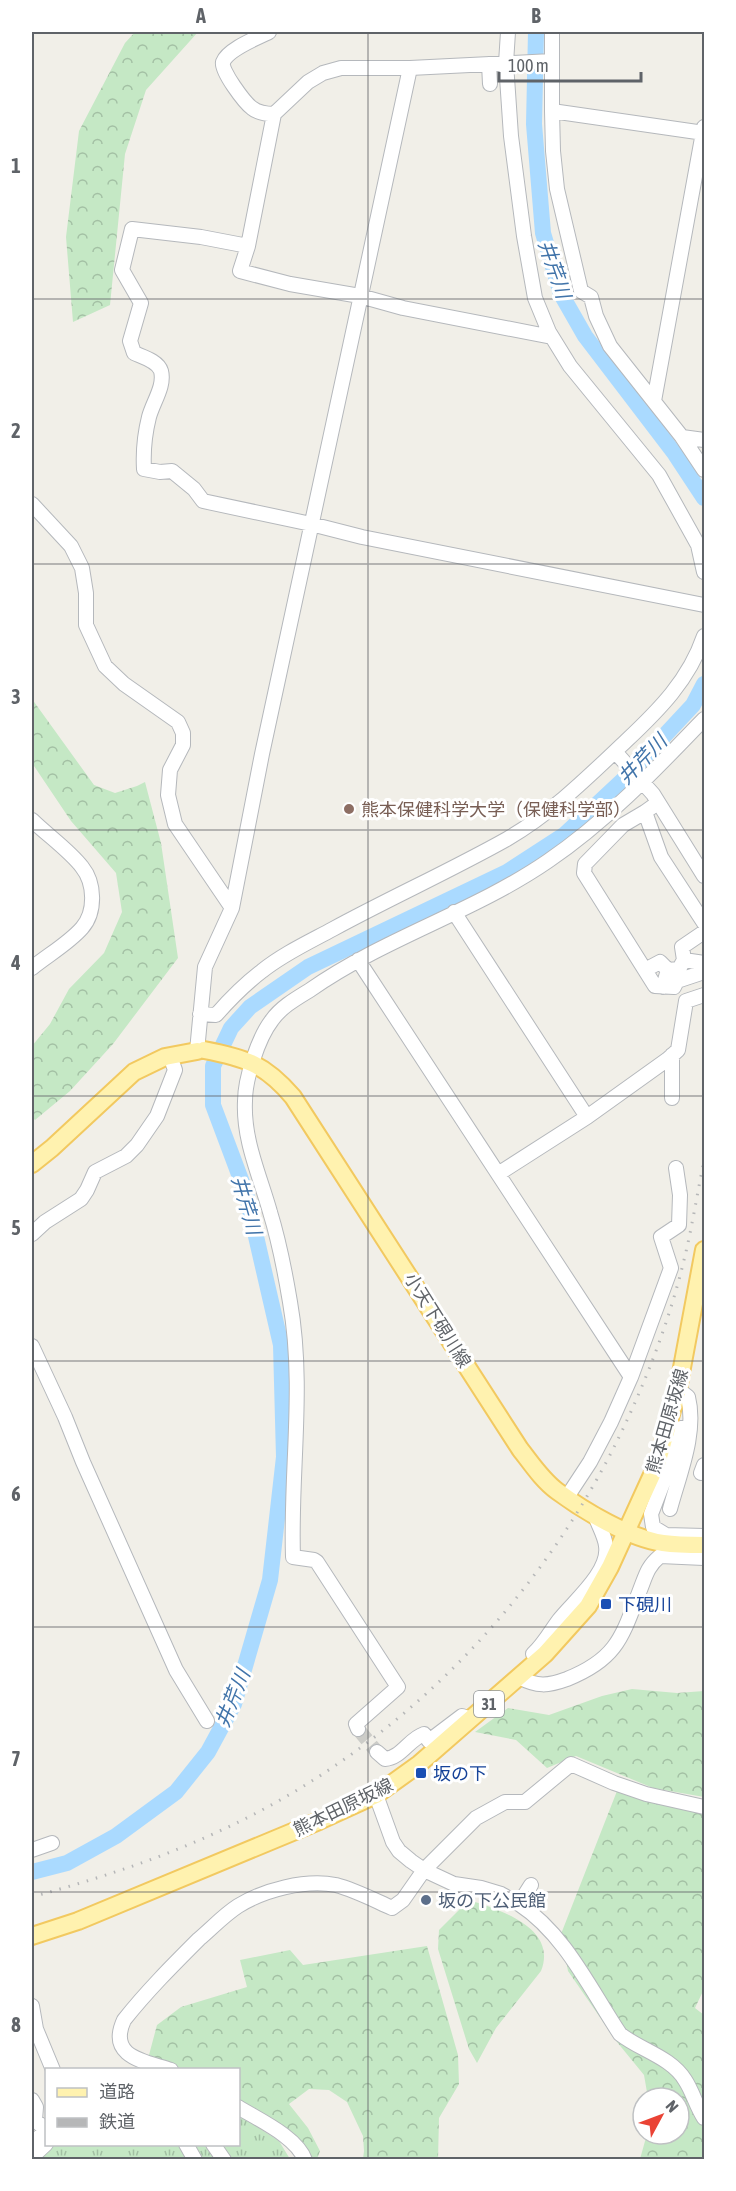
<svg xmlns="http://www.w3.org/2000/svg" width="736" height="2191" font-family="'Asap Condensed','Noto Sans JP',sans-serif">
<defs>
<pattern id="grass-tufts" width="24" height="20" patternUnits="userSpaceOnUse" patternTransform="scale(1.5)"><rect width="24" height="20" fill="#c5e8c5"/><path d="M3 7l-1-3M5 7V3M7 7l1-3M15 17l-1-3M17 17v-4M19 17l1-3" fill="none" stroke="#a3c0a4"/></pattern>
<pattern id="forest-crowns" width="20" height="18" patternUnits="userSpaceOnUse" patternTransform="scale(1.5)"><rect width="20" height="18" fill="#c5e8c5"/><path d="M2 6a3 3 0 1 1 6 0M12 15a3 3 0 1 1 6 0" fill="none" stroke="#a3c0a4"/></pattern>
</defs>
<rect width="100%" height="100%" fill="#f1efe8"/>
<!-- grass -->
<path fill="url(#grass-tufts)" d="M 239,2115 L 279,2141 L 290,2159 L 32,2160 L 46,2144 L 238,2144 Z"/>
<!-- forest -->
<path fill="url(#forest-crowns)" d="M 135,32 L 198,32 L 146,90 L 125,154 L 110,305 L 73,322 L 66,237 L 79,131 L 125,43 Z
M 32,699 L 94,785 L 115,793 L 137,786 L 145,782 L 161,843 L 178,958 L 113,1044 L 70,1091 L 35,1120 L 32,1117 L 32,1046 L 50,1024 L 69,989 L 104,953 L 122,912 L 116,873 L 71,821 L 32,763 Z
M 632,1689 L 677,1693 L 704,1691 L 704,1797 L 653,1788 L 576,1756 L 547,1768 L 516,1740 L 475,1732 L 508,1708 L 549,1715 L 602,1696 Z
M 617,1791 L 704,1814 L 704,1989 L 695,2008 L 704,2015 L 704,2159 L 640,2159 L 647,2134 L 679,2134 L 679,2098 L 648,2098 L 644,2075 L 617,2042 L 568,1971 L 561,1934 Z
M 469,1900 C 500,1910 558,1928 541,1971 L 496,2028 L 477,2063 L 469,2049 L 438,1949 L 439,1930 Z
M 427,1946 L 458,2055 L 459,2084 L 439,2118 L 438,2160 L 363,2159 L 364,2151 L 363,2136 L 347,2102 L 329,2090 L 309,2089 L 289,2104 L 308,2128 L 320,2151 L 317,2159 L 310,2159 L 239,2103 L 238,2070 L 181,2069 L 149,2055 L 157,2025 L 181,2007 L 247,1987 L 240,1960 L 290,1950 L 303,1965 Z"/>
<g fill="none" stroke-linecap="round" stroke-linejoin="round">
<!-- river -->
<path stroke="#aadaff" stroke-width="16" d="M 536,32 L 534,124 L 543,233 L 561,294 L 585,336 L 675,454 L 704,498
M 32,1872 L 67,1863 L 116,1836 L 176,1792 L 208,1752 L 234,1704 L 270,1580 L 284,1457 L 281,1345 L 246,1193 L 213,1105 L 213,1066 L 231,1028 L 250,1007 L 308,967 L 507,872 L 564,835 L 625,778 L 693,705 L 704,684"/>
<!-- minor-tunnel -->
<path stroke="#ccccc8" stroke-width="14" stroke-dasharray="14 7" stroke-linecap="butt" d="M 358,1729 L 377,1752"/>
<!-- minor casing -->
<g stroke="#b5b8bc" stroke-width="16">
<path id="minor" d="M 269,32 C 257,38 228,49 223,62 C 220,70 245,103 252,108 C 258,113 266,114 274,114
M 508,32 L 506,63 L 511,136 L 524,236 L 535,298 L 549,332 L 570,366 L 659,475 L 698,545 L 704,572
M 552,32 L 552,111 L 704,133
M 552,61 L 410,68 L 341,68 L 323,73 L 308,82 L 274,114 L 248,246 L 240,271 L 290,284 L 360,296 L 403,308 L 552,337
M 489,64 L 490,84
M 552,111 L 553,151 L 557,189 L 581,291 L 591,297 L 596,316 L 610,346 L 682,437
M 248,246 L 201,237 L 132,229 L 122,270 L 141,303 L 130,341 L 134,353 C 143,357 158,361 161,371 C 165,386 153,402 149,417 C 145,433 143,452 144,469 L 160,472 L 172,471 L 194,489 L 203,501 L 311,524 L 362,537 L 704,605
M 654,401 L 704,127
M 704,440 L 682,437 L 704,470
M 32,504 L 71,546 L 82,568 L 86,593 L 86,625 L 105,666 L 124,684 L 178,722 L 183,733 L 183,745 L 170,770 L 168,795 L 175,824 L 232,908
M 618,755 L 653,794 L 704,876
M 652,807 L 645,812 L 661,857 L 704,923
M 645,812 L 623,825 L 585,864 L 584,873 L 655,986 L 674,987 L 677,981 L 704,972
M 32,820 C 46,834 70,851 82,867 C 95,883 96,912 82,928 C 69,943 48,955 32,968
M 454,912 L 587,1117
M 358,960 L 631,1377
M 684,960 L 682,947 L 704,932
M 645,970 L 660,962 L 668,970
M 663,987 L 668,970 L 679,969 L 684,960 L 704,963
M 200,1014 L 216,1015 C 230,999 245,984 262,971 C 283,954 309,942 333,929 C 390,898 450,871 507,839 C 552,813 589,776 626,741 C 659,710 689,680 704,636
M 197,1051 L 205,967 L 232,908 L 262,754 L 410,68
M 672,1098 L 672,1055
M 498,1174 L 587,1117 L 668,1059 L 678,1050 L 686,1001 L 704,995
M 32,1234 L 45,1222 L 81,1199 L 87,1190 L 95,1172 L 126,1156 L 137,1145 L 157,1116 L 175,1070 L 170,1056
M 32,1346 L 65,1417 L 83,1462 L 176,1670 L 207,1721
M 690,1426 L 681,1428 L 675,1452 L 651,1514 L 653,1527 L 666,1535 L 704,1536
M 701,1473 L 704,1465
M 567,1497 L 590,1462 L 611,1422 L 631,1377 L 671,1268 L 661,1237 L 679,1225 L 680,1195 L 676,1168
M 670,1509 C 679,1475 697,1433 688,1397 L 678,1389
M 533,1654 C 544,1644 550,1632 559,1620 C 573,1602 610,1572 606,1546 C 605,1536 598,1525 595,1515
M 519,1677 C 537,1687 548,1686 567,1679 C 617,1659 622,1637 640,1590 C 646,1575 647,1567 660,1556 L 704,1558
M 358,1729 L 356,1724 L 398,1687 L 317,1562 L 314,1560 L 293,1557 C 290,1472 305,1387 290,1302 C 285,1272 279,1241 270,1212 C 260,1176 243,1140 245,1101 C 245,1079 258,1038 272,1020 C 281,1007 297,998 310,990 C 384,938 474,912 548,861 C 607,821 656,769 704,719
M 377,1752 L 385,1759 C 401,1758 409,1739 424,1734 L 429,1741 L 462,1716 L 471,1719
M 376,1795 L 393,1842 L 399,1851 L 411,1861 L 424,1870 L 454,1884 L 481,1888 L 501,1894 L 519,1904 L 531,1885
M 32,1850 L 52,1843
M 519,1904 C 565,1934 590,1989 620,2034 C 640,2050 671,2057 685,2080 C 693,2092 696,2106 704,2118
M 32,2006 L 36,2029 L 53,2070
M 171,2070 C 144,2061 107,2057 124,2020 C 147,1991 173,1965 199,1939 C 212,1928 224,1915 238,1906 C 264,1890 305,1879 336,1885 C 355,1890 374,1900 392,1908 L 403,1900 L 424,1870 L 476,1818 L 505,1802 L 525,1802 L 571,1764 L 614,1783 L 646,1794 L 704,1807
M 32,2100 L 36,2107 L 35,2120 L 46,2130
M 238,2107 C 259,2120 297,2137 305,2160
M 32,2144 L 46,2130
M 186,2144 L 195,2160
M 213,2144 L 224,2160
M 32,2157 L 46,2144"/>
</g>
<!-- major casing -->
<g stroke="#f2c960" stroke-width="20">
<path id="major" d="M 204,1050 C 246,1058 265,1064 293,1097 L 520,1449 C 531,1463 542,1480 557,1491 C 584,1511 629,1538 663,1543 C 677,1545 691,1545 704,1545
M 32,1164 L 52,1148 L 134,1072 L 165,1057 L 197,1051
M 32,1936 L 78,1921 L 319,1821 L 376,1795 L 419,1764 L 545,1654 L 588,1606 L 610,1567 L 657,1464 L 678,1389 L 704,1250"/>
</g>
<!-- minor -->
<use href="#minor" stroke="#fff" stroke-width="14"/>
<!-- major -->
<use href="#major" stroke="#fff2af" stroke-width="16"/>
<!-- rail -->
<path stroke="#b6b7b8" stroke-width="3" stroke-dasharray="1.5 8" stroke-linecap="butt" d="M 32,1897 C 93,1880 154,1861 213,1834 C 399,1751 551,1593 633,1407 C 654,1360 672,1310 684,1260 C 692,1228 697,1194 704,1161"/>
</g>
<!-- grid -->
<path fill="none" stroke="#5f6368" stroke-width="1.5" stroke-opacity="0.55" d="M 368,32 L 368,2160M 32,299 L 704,299M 32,564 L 704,564M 32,830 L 704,830M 32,1096 L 704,1096M 32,1361 L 704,1361M 32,1627 L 704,1627M 32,1892 L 704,1892"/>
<!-- markers -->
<circle fill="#8d6e63" stroke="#fff" stroke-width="2" cx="349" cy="809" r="6"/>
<g fill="#1a4fb4" stroke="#fff" stroke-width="2">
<rect x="600" y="1598" width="12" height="12" rx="3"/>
<rect x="415" y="1767" width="12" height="12" rx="3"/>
</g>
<circle fill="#5c6f8a" stroke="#fff" stroke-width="2" cx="426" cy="1900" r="6"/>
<g text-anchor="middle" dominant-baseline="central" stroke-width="6" stroke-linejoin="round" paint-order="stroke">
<!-- shield labels -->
<rect fill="#fff" stroke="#8f9295" stroke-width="1.5" x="474" y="1691" width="30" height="26" rx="4.5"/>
<g font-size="16" font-weight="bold" fill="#5f6368">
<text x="489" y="1704">31</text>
</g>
<!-- education labels -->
<g font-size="18" fill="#785e54" stroke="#fff" text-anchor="start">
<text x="361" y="809">熊本保健科学大学（保健科学部）</text>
</g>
<!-- street labels -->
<g font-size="18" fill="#5f6368" stroke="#fff">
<text transform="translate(438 1320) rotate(58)">小天下硯川線</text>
<text transform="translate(667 1421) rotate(-74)">熊本田原坂線</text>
<text transform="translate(343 1807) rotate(-26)">熊本田原坂線</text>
</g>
<!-- transit labels -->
<g font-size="18" fill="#164399" stroke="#fff" text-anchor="start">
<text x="618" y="1604">下硯川</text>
<text x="433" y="1773">坂の下</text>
</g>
<!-- service labels -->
<g font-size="18" fill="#4e5e75" stroke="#fff" text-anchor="start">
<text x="438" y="1900">坂の下公民館</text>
</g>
<!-- water labels -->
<g font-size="20" font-style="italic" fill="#4174aa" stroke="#fff">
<text transform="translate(555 269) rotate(71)">井芹川</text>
<text transform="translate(642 759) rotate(-46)">井芹川</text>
<text transform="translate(247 1205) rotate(74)">井芹川</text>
<text transform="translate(232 1698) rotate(-68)">井芹川</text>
</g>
</g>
<!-- border -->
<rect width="736" height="2191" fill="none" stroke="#ffffff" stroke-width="66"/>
<!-- legend -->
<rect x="45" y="2068" width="195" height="78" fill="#ffffff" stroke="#bfc1c3" stroke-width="1.5"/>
<rect x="57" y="2088" width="30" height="9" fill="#fff2af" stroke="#bfc1c3" stroke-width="1.5"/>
<text x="99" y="2098" font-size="18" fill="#5f6368">道路</text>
<rect x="57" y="2118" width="30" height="9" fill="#b6b7b8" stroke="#bfc1c3" stroke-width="1.5"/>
<text x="99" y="2128" font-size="18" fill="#5f6368">鉄道</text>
<!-- north arrow -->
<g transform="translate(661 2116) rotate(49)"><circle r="28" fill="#ffffff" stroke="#bfc1c3" stroke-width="1.5"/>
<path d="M0-4.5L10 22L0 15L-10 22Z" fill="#ea4335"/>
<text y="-9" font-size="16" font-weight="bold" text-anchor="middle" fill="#5f6368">N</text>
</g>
<!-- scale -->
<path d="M499 72v9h142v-9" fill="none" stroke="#5f6368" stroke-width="3"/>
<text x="508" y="72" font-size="18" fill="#5f6368" stroke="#ffffff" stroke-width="4.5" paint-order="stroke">100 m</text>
<rect x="33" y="33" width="670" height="2125" fill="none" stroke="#5f6368" stroke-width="2"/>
<g font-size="20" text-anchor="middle" font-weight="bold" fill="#5f6368">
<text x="201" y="23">A</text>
<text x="536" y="23">B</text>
<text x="16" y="173">1</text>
<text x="16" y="438">2</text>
<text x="16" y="704">3</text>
<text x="16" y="970">4</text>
<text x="16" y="1235">5</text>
<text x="16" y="1501">6</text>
<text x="16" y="1766">7</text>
<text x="16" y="2032">8</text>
</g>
</svg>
